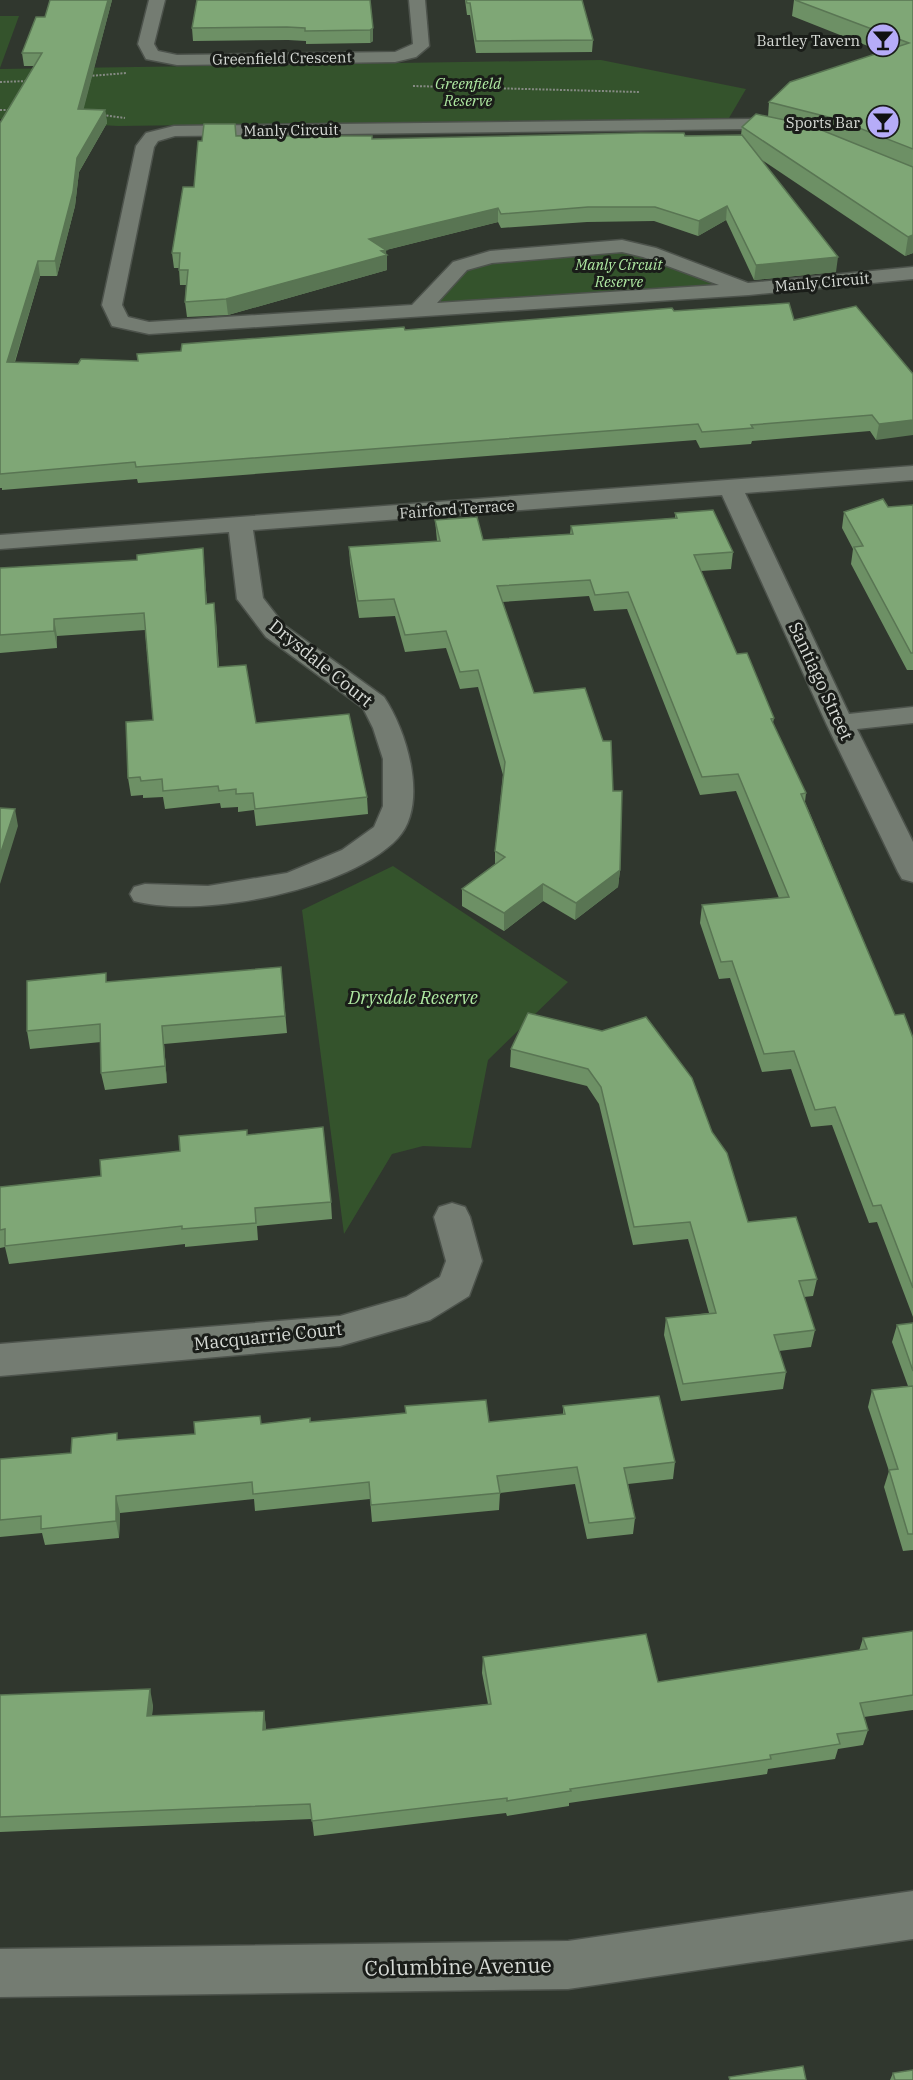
<svg xmlns="http://www.w3.org/2000/svg" width="913" height="2080" font-family="'IBM Plex Serif',serif">
<rect width="100%" height="100%" fill="#30372e"/>
<!-- green -->
<path fill="#34532c" d="M 0,16 L 19,16 L 0,68 Z
M 601,60 L 746,89 L 729,118 L 118,126 L 0,119 L 0,69 Z
M 622,246 L 749,289 L 418,311 L 460,266 Z
M 393,866 L 568,982 L 488,1060 L 471,1148 L 423,1146 L 392,1154 L 344,1234 L 302,910 Z"/>
<g fill="none" stroke-linecap="round" stroke-linejoin="round">
<!-- minor casing -->
<g stroke="#4d534c" stroke-width="3">
<path id="minor" d="M 149,0 L 165,0 L 154,44 L 158,51 L 177,55 L 395,52 L 413,44 L 409,0 L 425,0 L 429,46 L 416,57 L 395,62 L 177,65 L 146,59 L 138,44 Z
M 750,119 L 789,124 L 795,125 L 798,129 L 795,133 L 789,134 L 750,129 L 175,136 L 158,141 L 154,147 L 122,305 L 128,317 L 149,322 L 412,305 L 453,262 L 490,251 L 622,240 L 656,248 L 748,283 L 913,267 L 913,279 L 749,295 L 149,334 L 112,326 L 102,305 L 136,146 L 146,133 L 174,126 ZM 622,252 L 643,257 L 719,285 L 437,303 L 467,270 L 492,263 Z
M 913,466 L 913,480 L 745,493 L 849,714 L 913,707 L 913,723 L 857,729 L 913,842 L 913,882 L 902,879 L 898,872 L 826,723 L 722,495 L 253,530 L 263,598 L 284,625 L 384,697 C 407,731 429,804 398,838 C 350,890 201,919 134,901 L 130,894 L 134,887 L 145,884 L 208,886 L 287,873 L 342,850 L 374,827 L 383,806 L 383,759 L 373,728 L 363,708 L 266,637 L 241,604 L 237,599 L 229,532 L 0,549 L 0,535 Z
M 452,1203 L 465,1207 L 470,1217 L 482,1261 L 469,1296 L 430,1320 L 340,1346 L 0,1376 L 0,1344 L 340,1316 L 406,1297 L 440,1277 L 446,1261 L 434,1217 L 439,1207 Z
M 913,1891 L 913,1939 L 568,1989 L 0,1997 L 0,1949 L 568,1941 Z"/>
</g>
<!-- path -->
<path stroke="#858a83" stroke-width="2" stroke-dasharray="2 1.5" stroke-linecap="butt" d="M 89,76 L 127,73
M 0,82 L 28,81
M 413,86 L 639,92
M 0,110 L 11,110
M 103,115 L 125,118"/>
<!-- minor -->
<use href="#minor" fill="#747c72" fill-rule="evenodd"/>
</g>
<!-- wall -->
<path fill="#6d9065" d="M 50,0 L 112,0 L 83,109 L 105,110 L 107,123 L 79,172 L 75,206 L 57,276 L 40,276 L 15,362 L 78,364 L 138,361 L 181,351 L 405,330 L 674,311 L 794,320 L 913,374 L 876,440 L 870,431 L 752,441 L 751,444 L 700,448 L 696,440 L 138,483 L 137,479 L 2,490 L 2,488 L 0,488 L 0,123 L 34,66 L 24,66 L 22,53 L 45,17 Z
M 197,0 L 373,28 L 373,41 L 370,43 L 306,44 L 306,41 L 288,40 L 193,41 L 192,28 Z
M 465,0 L 582,0 L 593,40 L 592,52 L 476,53 L 470,15 L 467,15 Z
M 794,0 L 913,0 L 913,253 L 905,256 L 759,158 L 836,272 L 754,280 L 726,220 L 698,236 L 654,221 L 587,222 L 501,228 L 498,222 L 386,250 L 387,270 L 228,315 L 187,317 L 185,302 L 186,285 L 180,285 L 179,268 L 174,268 L 172,253 L 194,187 L 202,141 L 235,124 L 236,136 L 372,139 L 741,135 L 742,127 L 768,117 L 769,102 L 883,52 L 792,16 Z
M 913,505 L 913,670 L 907,670 L 851,564 L 853,549 L 842,528 L 844,512 Z
M 675,513 L 733,552 L 731,569 L 701,571 L 737,654 L 774,718 L 773,723 L 806,793 L 805,802 L 895,1015 L 913,1038 L 913,1317 L 877,1222 L 869,1223 L 832,1125 L 811,1127 L 791,1069 L 762,1072 L 730,978 L 719,979 L 700,923 L 702,905 L 779,898 L 736,791 L 700,795 L 627,609 L 594,611 L 589,596 L 502,602 L 534,693 L 613,791 L 620,870 L 618,887 L 575,920 L 543,901 L 504,931 L 462,906 L 462,889 L 495,864 L 495,851 L 503,775 L 478,687 L 460,689 L 446,648 L 405,652 L 395,616 L 359,618 L 350,563 L 349,547 L 437,541 L 435,520 L 483,540 L 570,534 L 571,526 L 675,518 Z
M 203,548 L 207,604 L 216,620 L 219,667 L 256,723 L 367,797 L 368,814 L 256,826 L 254,810 L 238,812 L 238,807 L 221,808 L 220,803 L 165,809 L 163,797 L 143,798 L 143,795 L 131,796 L 128,778 L 153,720 L 145,630 L 57,636 L 57,648 L 0,653 L 0,568 L 137,560 Z
M 281,967 L 287,1033 L 164,1044 L 167,1083 L 105,1090 L 101,1073 L 101,1042 L 30,1049 L 27,1031 L 108,982 Z
M 528,1013 L 712,1132 L 748,1222 L 817,1279 L 813,1296 L 804,1297 L 815,1330 L 811,1347 L 779,1351 L 786,1372 L 783,1389 L 681,1401 L 664,1335 L 666,1318 L 709,1313 L 688,1239 L 633,1245 L 599,1104 L 587,1086 L 510,1067 L 511,1049 Z
M 247,1135 L 331,1202 L 332,1219 L 257,1226 L 258,1240 L 185,1247 L 185,1244 L 9,1264 L 5,1247 L 0,1248 L 0,1187 L 101,1176 L 180,1151 Z
M 913,1323 L 913,1550 L 903,1551 L 884,1487 L 889,1471 L 868,1407 L 872,1390 L 908,1386 L 892,1342 L 897,1325 Z
M 405,1406 L 489,1422 L 563,1414 L 563,1406 L 675,1462 L 673,1479 L 628,1484 L 635,1518 L 633,1534 L 587,1539 L 575,1484 L 500,1493 L 499,1510 L 372,1522 L 370,1499 L 255,1511 L 254,1499 L 120,1513 L 119,1538 L 45,1545 L 42,1533 L 0,1537 L 0,1459 L 71,1453 L 118,1440 L 195,1434 L 261,1424 L 310,1422 L 406,1413 Z
M 913,1631 L 913,1710 L 864,1717 L 868,1730 L 863,1745 L 838,1749 L 835,1759 L 768,1769 L 767,1774 L 569,1803 L 569,1806 L 507,1816 L 506,1813 L 314,1836 L 312,1819 L 0,1832 L 0,1695 L 153,1705 L 152,1716 L 264,1711 L 266,1730 L 488,1704 L 482,1673 L 483,1657 L 658,1682 L 859,1651 L 863,1638 Z
M 893,2073 L 913,2080 L 890,2080 Z"/>
<!-- shaded-wall -->
<path fill="#597553" d="M 108,0 L 112,0 L 80,123 L 78,109 Z
M 373,28 L 373,41 L 370,43 L 370,30 Z
M 105,110 L 107,123 L 79,172 L 75,206 L 57,276 L 55,261 L 77,158 Z
M 727,206 L 726,220 L 698,236 L 699,221 Z
M 498,208 L 498,222 L 386,250 L 386,255 L 387,255 L 387,270 L 228,315 L 226,299 L 369,239 Z
M 913,235 L 913,253 L 905,256 L 908,237 Z
M 838,257 L 836,272 L 754,280 L 756,265 Z
M 38,261 L 40,276 L 10,377 L 7,362 Z
M 913,420 L 913,435 L 876,440 L 879,424 Z
M 214,603 L 216,620 L 219,684 L 218,667 Z
M 54,619 L 57,636 L 57,648 L 54,631 Z
M 15,809 L 18,826 L 0,884 L 0,855 Z
M 620,870 L 618,887 L 575,920 L 576,903 Z
M 543,884 L 543,901 L 504,931 L 504,913 Z
M 162,1026 L 164,1044 L 167,1083 L 165,1066 Z
M 116,1496 L 120,1513 L 119,1538 L 116,1521 Z
M 150,1689 L 153,1705 L 150,1731 L 147,1716 Z
M 264,1711 L 266,1727 L 266,1745 L 263,1730 Z"/>
<!-- building -->
<path fill="#7fa776" stroke="#597553" stroke-width="1.5" d="M 50,0 L 108,0 L 78,109 L 105,110 L 77,158 L 73,192 L 55,261 L 38,261 L 7,362 L 78,364 L 81,359 L 138,361 L 137,354 L 181,351 L 182,344 L 404,327 L 405,330 L 672,308 L 674,311 L 789,303 L 794,320 L 856,306 L 913,374 L 913,420 L 879,424 L 872,415 L 751,425 L 753,428 L 702,432 L 698,424 L 136,467 L 135,462 L 0,474 L 0,123 L 42,53 L 22,53 L 36,17 L 45,17 Z
M 197,0 L 370,0 L 373,28 L 370,30 L 305,31 L 305,28 L 287,27 L 192,28 Z
M 466,0 L 582,0 L 593,40 L 476,41 L 470,3 L 467,3 Z
M 795,0 L 913,0 L 913,149 L 836,119 L 769,102 L 790,82 L 909,43 Z
M 756,114 L 809,125 L 913,167 L 913,235 L 908,237 L 742,127 Z
M 204,124 L 235,124 L 236,136 L 372,136 L 372,139 L 640,133 L 684,133 L 685,136 L 742,135 L 838,257 L 756,265 L 727,206 L 699,221 L 655,207 L 588,207 L 501,214 L 498,208 L 369,239 L 386,250 L 381,251 L 387,255 L 226,299 L 185,302 L 188,270 L 179,270 L 180,253 L 172,253 L 183,187 L 194,187 L 198,141 L 202,141 Z
M 883,499 L 888,507 L 913,505 L 913,653 L 911,653 L 854,547 L 863,546 L 844,512 Z
M 713,510 L 733,552 L 694,555 L 737,654 L 747,653 L 774,718 L 771,719 L 806,793 L 801,794 L 895,1015 L 904,1014 L 913,1038 L 913,1288 L 881,1205 L 873,1206 L 835,1107 L 815,1110 L 794,1051 L 764,1054 L 732,961 L 721,962 L 702,905 L 789,897 L 738,774 L 702,777 L 628,592 L 595,595 L 590,580 L 497,586 L 534,693 L 585,688 L 603,741 L 611,741 L 613,791 L 622,791 L 620,870 L 576,903 L 543,884 L 504,913 L 462,889 L 505,857 L 495,851 L 505,762 L 478,670 L 460,672 L 446,631 L 405,635 L 394,599 L 358,601 L 349,547 L 440,541 L 435,520 L 477,517 L 483,540 L 573,534 L 571,526 L 677,518 L 675,513 Z
M 203,548 L 206,604 L 214,603 L 218,667 L 246,665 L 256,723 L 349,714 L 367,797 L 255,809 L 253,793 L 236,794 L 236,789 L 219,791 L 218,786 L 163,791 L 162,779 L 141,781 L 140,777 L 128,778 L 126,722 L 153,720 L 144,613 L 54,619 L 54,631 L 0,635 L 0,568 L 137,560 L 137,555 Z
M 0,808 L 15,809 L 0,855 Z
M 281,967 L 285,1016 L 162,1026 L 165,1066 L 101,1073 L 100,1024 L 27,1031 L 27,981 L 106,973 L 106,982 Z
M 528,1013 L 602,1031 L 646,1017 L 692,1078 L 712,1132 L 727,1153 L 748,1222 L 796,1217 L 817,1279 L 799,1281 L 815,1330 L 774,1335 L 786,1372 L 683,1384 L 666,1318 L 716,1313 L 690,1222 L 634,1227 L 601,1087 L 588,1069 L 511,1049 Z
M 323,1127 L 331,1202 L 255,1208 L 256,1223 L 182,1229 L 182,1226 L 5,1246 L 5,1229 L 0,1230 L 0,1187 L 101,1176 L 100,1160 L 180,1151 L 179,1136 L 247,1130 L 247,1135 Z
M 913,1323 L 913,1371 L 897,1325 Z
M 913,1386 L 913,1534 L 908,1534 L 889,1470 L 898,1469 L 872,1390 Z
M 659,1396 L 675,1462 L 624,1468 L 635,1518 L 589,1523 L 577,1467 L 497,1476 L 500,1493 L 371,1505 L 369,1482 L 253,1494 L 252,1482 L 116,1496 L 116,1521 L 41,1529 L 41,1516 L 0,1520 L 0,1459 L 71,1453 L 72,1438 L 117,1433 L 117,1440 L 195,1434 L 194,1422 L 260,1416 L 261,1424 L 310,1418 L 310,1422 L 406,1413 L 405,1406 L 486,1400 L 489,1422 L 565,1414 L 563,1406 Z
M 913,1631 L 913,1695 L 860,1703 L 868,1730 L 837,1734 L 840,1744 L 770,1755 L 771,1759 L 570,1789 L 571,1791 L 507,1801 L 507,1798 L 312,1821 L 310,1804 L 0,1817 L 0,1695 L 150,1689 L 147,1716 L 264,1711 L 263,1730 L 491,1704 L 483,1657 L 646,1634 L 658,1682 L 867,1649 L 863,1638 Z
M 803,2066 L 806,2080 L 730,2080 L 729,2077 Z
M 913,2070 L 913,2080 L 895,2080 L 893,2073 Z"/>
<!-- icons -->
<defs>
<g id="bar-disc" transform="scale(1.725)"><circle r="9.5" fill="#b6acf8" stroke="#1a1d19"/><path d="M-6-5H6L.8 .8V4.5H3.5V6h-7V4.5H-.8V.8Z" fill="#111"/></g>
</defs>
<g fill-rule="evenodd">
<use href="#bar-disc" x="883" y="40"/>
<use href="#bar-disc" x="883" y="122"/>
</g>
<g text-anchor="middle" dominant-baseline="central" stroke-width="6" stroke-linejoin="round" paint-order="stroke">
<!-- far-poi labels -->
<g font-size="15" fill="#d7dbd6" stroke="#1a1d19" text-anchor="end">
<text x="860" y="40">Bartley Tavern</text>
<text x="860" y="122">Sports Bar</text>
</g>
<!-- far-street labels -->
<g font-size="15" fill="#d7dbd6" stroke="#1a1d19">
<text transform="translate(282 58) rotate(-1)">Greenfield Crescent</text>
<text transform="translate(291 130) rotate(-1)">Manly Circuit</text>
<text transform="translate(822 282) rotate(-5)">Manly Circuit</text>
<text transform="translate(457 509) rotate(-4)">Fairford Terrace</text>
</g>
<!-- far-park labels -->
<g font-size="15" font-style="italic" fill="#afe9a2" stroke="#1a1d19">
<text x="468" y="83">Greenfield<tspan x="468" dy="17">Reserve</tspan></text>
<text x="619" y="264">Manly Circuit<tspan x="619" dy="17">Reserve</tspan></text>
</g>
<!-- street labels -->
<g font-size="18" fill="#d7dbd6" stroke="#1a1d19">
<text transform="translate(321 663) rotate(39)">Drysdale Court</text>
<text transform="translate(821 681) rotate(65)">Santiago Street</text>
<text transform="translate(268 1336) rotate(-6)">Macquarrie Court</text>
</g>
<!-- park labels -->
<g font-size="18" font-style="italic" fill="#afe9a2" stroke="#1a1d19">
<text x="413" y="997">Drysdale Reserve</text>
</g>
<!-- near-street labels -->
<g font-size="21" fill="#d7dbd6" stroke="#1a1d19">
<text transform="translate(458 1966) rotate(-1)">Columbine Avenue</text>
</g>
</g>
</svg>
